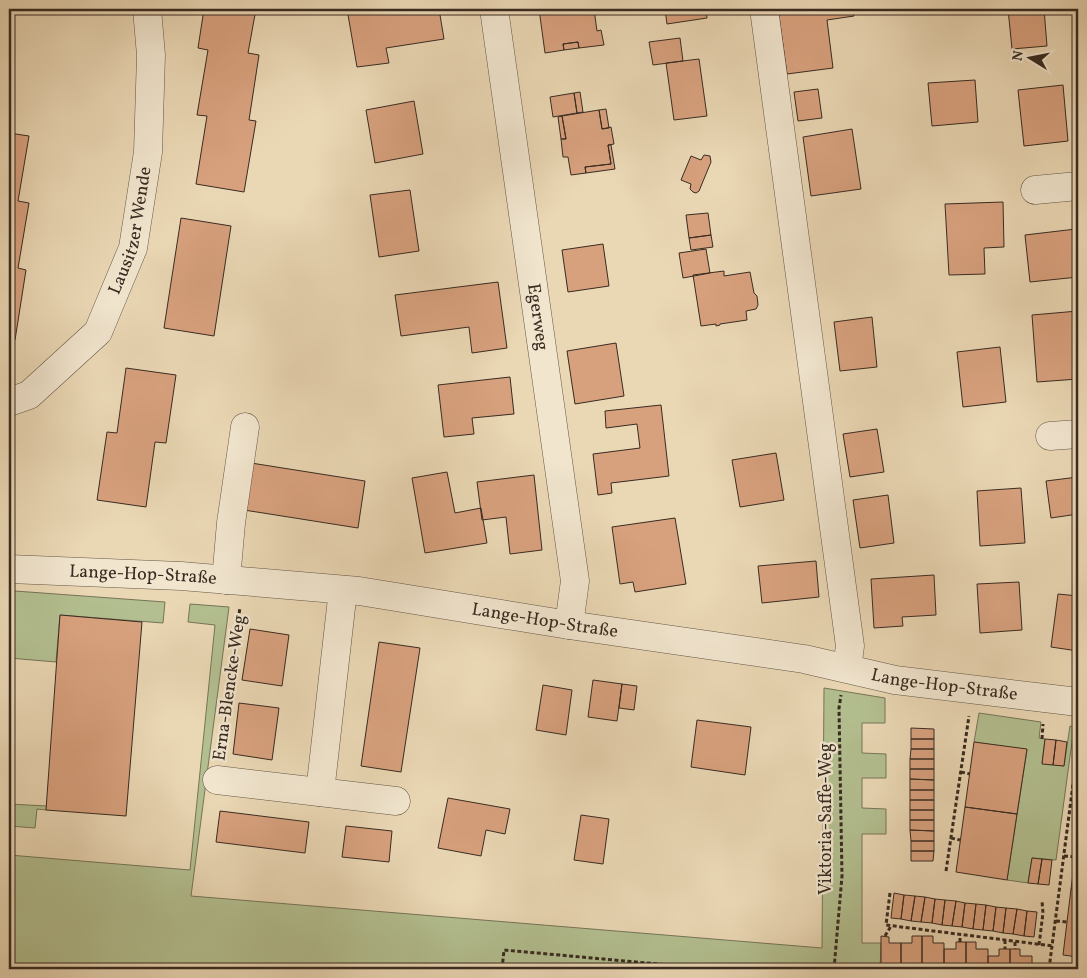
<svg xmlns="http://www.w3.org/2000/svg" width="1087" height="978" font-family="Vollkorn,serif">
<rect width="100%" height="100%" fill="#ead7b4"/>
<filter id="stains"><feTurbulence type="fractalNoise" baseFrequency=".004" numOctaves="4"/><feColorMatrix values="0 0 0 0 .2 0 0 0 0 .09 0 0 0 0 .02 0 0 0 .5 -.17"/></filter>
<radialGradient id="worn" r=".72"><stop offset=".6" stop-color="#630" stop-opacity="0"/><stop offset="1" stop-color="#630" stop-opacity=".3"/></radialGradient>
<!-- green -->
<path fill="#b3bf90" stroke="#767558" d="M 15,591 L 165,602 L 163,623 L 60,615 L 56,662 L 9,658 L 9,593 Z
M 190,604 L 229,607 L 191,896 L 822,948 L 824,688 L 885,698 L 885,723 L 862,723 L 862,753 L 886,754 L 886,778 L 862,778 L 862,808 L 886,809 L 886,834 L 862,834 L 862,943 L 881,943 L 880,969 L 9,969 L 9,855 L 190,870 L 215,625 L 188,622 Z
M 979,713 L 1041,722 L 1039,738 L 1045,739 L 1042,763 L 1064,766 L 1070,726 L 1074,727 L 1056,860 L 1032,858 L 1028,883 L 1007,880 L 1027,750 L 974,742 Z
M 9,804 L 47,806 L 46,810 L 37,809 L 35,828 L 9,826 Z"/>
<!-- building -->
<path fill="#d8a17e" stroke="#382b21" d="M 204,9 L 256,9 L 248,53 L 259,55 L 249,120 L 256,121 L 244,192 L 196,184 L 207,116 L 197,115 L 208,50 L 198,48 Z
M 347,9 L 439,9 L 444,39 L 386,48 L 389,63 L 357,67 Z
M 539,9 L 594,9 L 597,31 L 601,30 L 604,45 L 579,48 L 578,42 L 563,44 L 564,50 L 545,53 Z
M 665,9 L 706,9 L 707,18 L 667,24 Z
M 778,9 L 853,9 L 854,16 L 827,20 L 833,68 L 787,74 Z
M 1008,9 L 1044,9 L 1047,46 L 1012,49 Z
M 680,38 L 683,61 L 653,65 L 649,42 Z
M 578,42 L 579,48 L 564,50 L 563,44 Z
M 699,59 L 707,116 L 674,120 L 666,63 Z
M 975,80 L 978,122 L 932,126 L 928,83 Z
M 1063,85 L 1068,141 L 1024,146 L 1018,90 Z
M 818,89 L 822,118 L 798,121 L 794,92 Z
M 580,92 L 583,112 L 577,113 L 574,93 Z
M 574,93 L 577,113 L 553,117 L 550,97 Z
M 414,101 L 423,154 L 375,163 L 366,110 Z
M 606,109 L 609,128 L 602,129 L 599,110 Z
M 599,110 L 602,129 L 611,127 L 614,144 L 608,145 L 611,164 L 585,167 L 586,173 L 571,175 L 568,157 L 563,157 L 561,139 L 566,139 L 562,116 Z
M 562,116 L 566,139 L 561,139 L 558,117 Z
M 852,129 L 861,189 L 811,196 L 803,137 Z
M 9,133 L 29,136 L 18,201 L 29,203 L 18,268 L 26,270 L 15,340 L 9,339 Z
M 608,145 L 611,145 L 615,169 L 586,173 L 585,167 L 611,164 Z
M 704,155 L 710,156 L 711,162 L 699,191 L 696,193 L 693,192 L 690,189 L 691,184 L 681,180 L 691,156 L 701,160 Z
M 410,190 L 419,251 L 379,257 L 370,195 Z
M 1003,202 L 1004,247 L 984,248 L 985,274 L 949,275 L 945,204 Z
M 708,213 L 711,235 L 689,238 L 686,215 Z
M 181,218 L 231,226 L 214,336 L 164,328 Z
M 1076,229 L 1078,251 L 1078,277 L 1030,282 L 1025,235 Z
M 711,235 L 713,247 L 691,250 L 689,238 Z
M 603,244 L 609,286 L 568,292 L 562,250 Z
M 706,249 L 710,273 L 683,278 L 679,253 Z
M 724,271 L 724,276 L 750,272 L 754,293 L 757,296 L 758,305 L 756,309 L 746,311 L 747,320 L 720,324 L 720,325 L 716,326 L 716,324 L 701,326 L 693,275 Z
M 498,282 L 507,348 L 472,353 L 469,327 L 401,336 L 395,295 Z
M 1078,311 L 1078,379 L 1037,382 L 1032,315 Z
M 872,317 L 877,367 L 840,371 L 834,322 Z
M 616,343 L 624,396 L 575,404 L 567,351 Z
M 1000,347 L 1006,402 L 963,407 L 957,352 Z
M 126,368 L 176,375 L 166,443 L 155,442 L 146,507 L 97,500 L 107,432 L 117,433 Z
M 510,377 L 514,414 L 472,418 L 474,434 L 444,437 L 438,385 Z
M 661,405 L 669,476 L 611,483 L 612,493 L 598,495 L 593,454 L 640,448 L 637,424 L 606,428 L 605,411 Z
M 877,429 L 884,472 L 850,477 L 843,434 Z
M 776,453 L 784,500 L 740,507 L 732,460 Z
M 251,463 L 365,481 L 358,528 L 244,510 Z
M 447,472 L 455,513 L 481,508 L 487,543 L 425,553 L 412,478 Z
M 534,475 L 542,550 L 510,554 L 506,517 L 482,520 L 477,482 Z
M 1078,477 L 1078,514 L 1051,518 L 1046,481 Z
M 1021,488 L 1025,543 L 980,546 L 977,491 Z
M 888,495 L 894,543 L 860,548 L 853,500 Z
M 675,518 L 686,584 L 635,592 L 633,582 L 620,584 L 612,527 Z
M 816,561 L 819,597 L 762,603 L 758,566 Z
M 934,575 L 936,615 L 902,617 L 903,626 L 874,628 L 871,579 Z
M 1019,582 L 1022,630 L 980,633 L 977,584 Z
M 1058,594 L 1078,596 L 1078,651 L 1051,647 Z
M 60,615 L 142,622 L 126,816 L 46,810 Z
M 250,629 L 289,635 L 282,686 L 242,680 Z
M 379,642 L 420,648 L 401,772 L 361,766 Z
M 593,680 L 622,684 L 617,721 L 588,717 Z
M 622,684 L 637,686 L 634,710 L 619,708 Z
M 543,685 L 572,690 L 566,735 L 536,730 Z
M 239,703 L 279,708 L 272,760 L 233,754 Z
M 697,720 L 751,727 L 745,775 L 691,767 Z
M 911,728 L 934,729 L 934,739 L 911,739 Z
M 911,739 L 934,739 L 934,749 L 911,749 Z
M 1045,739 L 1056,740 L 1053,765 L 1042,764 Z
M 1056,740 L 1067,742 L 1064,766 L 1053,765 Z
M 974,742 L 1027,749 L 1017,814 L 965,807 Z
M 911,749 L 934,749 L 934,759 L 910,759 Z
M 910,759 L 934,759 L 934,769 L 910,769 Z
M 910,769 L 934,769 L 934,780 L 910,779 Z
M 910,779 L 934,780 L 934,790 L 910,790 Z
M 910,790 L 934,790 L 934,800 L 910,800 Z
M 448,798 L 510,809 L 505,834 L 486,830 L 481,856 L 438,848 Z
M 910,800 L 934,800 L 934,810 L 910,810 Z
M 965,807 L 1017,814 L 1007,880 L 956,872 Z
M 910,810 L 934,810 L 934,820 L 910,820 Z
M 220,811 L 309,822 L 305,853 L 216,842 Z
M 581,815 L 609,819 L 603,864 L 574,860 Z
M 910,820 L 934,820 L 934,831 L 910,830 Z
M 346,826 L 392,831 L 389,862 L 342,857 Z
M 910,830 L 934,831 L 934,841 L 911,841 Z
M 1078,836 L 1078,890 L 1071,889 Z
M 911,841 L 934,841 L 934,851 L 911,851 Z
M 911,851 L 934,851 L 933,861 L 911,861 Z
M 1032,858 L 1042,859 L 1038,884 L 1028,883 Z
M 1042,859 L 1052,860 L 1049,885 L 1038,884 Z
M 1071,889 L 1078,890 L 1078,957 L 1063,955 Z
M 894,893 L 904,895 L 901,919 L 891,918 Z
M 904,895 L 915,896 L 911,921 L 901,919 Z
M 915,896 L 925,897 L 921,922 L 911,921 Z
M 925,897 L 935,899 L 932,923 L 921,922 Z
M 935,899 L 945,900 L 942,925 L 932,923 Z
M 945,900 L 956,901 L 952,926 L 942,925 Z
M 956,901 L 965,903 L 962,927 L 952,926 Z
M 965,903 L 976,904 L 973,929 L 962,927 Z
M 976,904 L 986,905 L 983,930 L 973,929 Z
M 986,905 L 996,907 L 993,931 L 983,930 Z
M 996,907 L 1006,908 L 1003,933 L 993,931 Z
M 1006,908 L 1017,909 L 1013,934 L 1003,933 Z
M 1017,909 L 1027,911 L 1024,936 L 1013,934 Z
M 1027,911 L 1037,912 L 1034,937 L 1024,936 Z
M 881,936 L 889,937 L 889,943 L 901,943 L 901,969 L 881,969 Z
M 912,936 L 922,936 L 922,969 L 901,969 L 901,943 L 912,943 Z
M 922,936 L 933,936 L 933,943 L 944,943 L 944,969 L 922,969 Z
M 956,942 L 966,942 L 966,969 L 944,969 L 944,949 L 956,949 Z
M 966,942 L 976,942 L 976,949 L 988,949 L 988,969 L 966,969 Z
M 999,949 L 1010,949 L 1010,969 L 988,969 L 988,956 L 999,956 Z
M 1010,949 L 1020,949 L 1020,956 L 1032,956 L 1032,969 L 1010,969 Z"/>
<g fill="none" stroke-linecap="round" stroke-linejoin="round">
<!-- minor casing -->
<g stroke="#645646" stroke-width="29">
<g id="minor">
<path id="s1" d="M 494,9 L 575,581 L 569,625"/>
<path d="M 764,9 L 850,646 L 847,668"/>
<path d="M 1035,190 L 1078,186"/>
<path id="s2" d="M 9,402 L 29,395 L 98,332 L 133,248 L 148,152 L 151,55 L 147,9"/>
<path d="M 1050,436 L 1078,434"/>
<path id="s3" d="M 9,569 L 181,576 L 359,591 L 569,625 L 804,659 L 895,680 L 1078,702"/>
<path d="M 226,580 L 231,523 L 245,427"/>
<path d="M 217,780 L 396,801"/>
<path d="M 320,792 L 343,590"/>
</g>
</g>
<!-- path -->
<path stroke="#382b21" stroke-width="3" stroke-dasharray="4 2.5" stroke-linecap="butt" d="M 1042,739 L 1043,724
M 221,755 L 240,607
M 961,772 L 970,774
M 951,838 L 960,840
M 1064,856 L 1075,857
M 946,871 L 969,716
M 890,893 L 886,925 L 1053,946
M 1056,921 L 1067,922
M 885,936 L 891,926
M 1005,940 L 1005,949
M 960,942 L 960,935
M 1015,942 L 1015,949
M 1039,945 L 1043,913 L 1042,901
M 502,969 L 504,950 L 713,969
M 834,969 L 842,876 L 839,708 L 841,695
M 1049,969 L 1078,746"/>
<!-- minor -->
<use href="#minor" stroke="#f1e5ce" stroke-width="28"/>
</g>
<g text-anchor="middle" dominant-baseline="central" stroke-width="4.5" stroke-linejoin="round" paint-order="stroke">
<!-- street labels -->
<g font-size="18" fill="#382b21" stroke="#f1e5ce">
<text stroke="none"><textPath href="#s2" startOffset="222">Lausitzer Wende</textPath></text>
<text stroke="none"><textPath href="#s1" startOffset="311">Egerweg</textPath></text>
<text stroke="none"><textPath href="#s3" startOffset="134">Lange-Hop-Straße</textPath></text>
<text stroke="none"><textPath href="#s3" startOffset="539">Lange-Hop-Straße</textPath></text>
<text stroke="none"><textPath href="#s3" startOffset="944">Lange-Hop-Straße</textPath></text>
<text transform="translate(230 688) rotate(-82)">Erna-Blencke-Weg</text>
<text transform="translate(826 819) rotate(-90)">Viktoria-Saffe-Weg</text>
</g>
</g>
<!-- margin -->
<rect width="1087" height="978" fill="none" stroke="#ead7b4" stroke-width="30"/>
<rect x="10" y="10" width="1067" height="958" fill="none" stroke="#382b21" stroke-width="2.5"/>
<rect x="15" y="15" width="1057" height="948" fill="none" stroke="#382b21"/>
<!-- north arrow -->
<g transform="translate(1030 58) rotate(280)" stroke="#f1e5ce" stroke-width="4" paint-order="stroke">
<path d="M0-4L9 19L0 12L-9 19Z" fill="#382b21"/>
<text y="-8" font-size="14" font-weight="bold" text-anchor="middle" fill="#382b21">N</text>
</g>
<rect width="100%" height="100%" filter="url(#stains)"/>
<rect width="100%" height="100%" fill="url(#worn)"/>
</svg>
